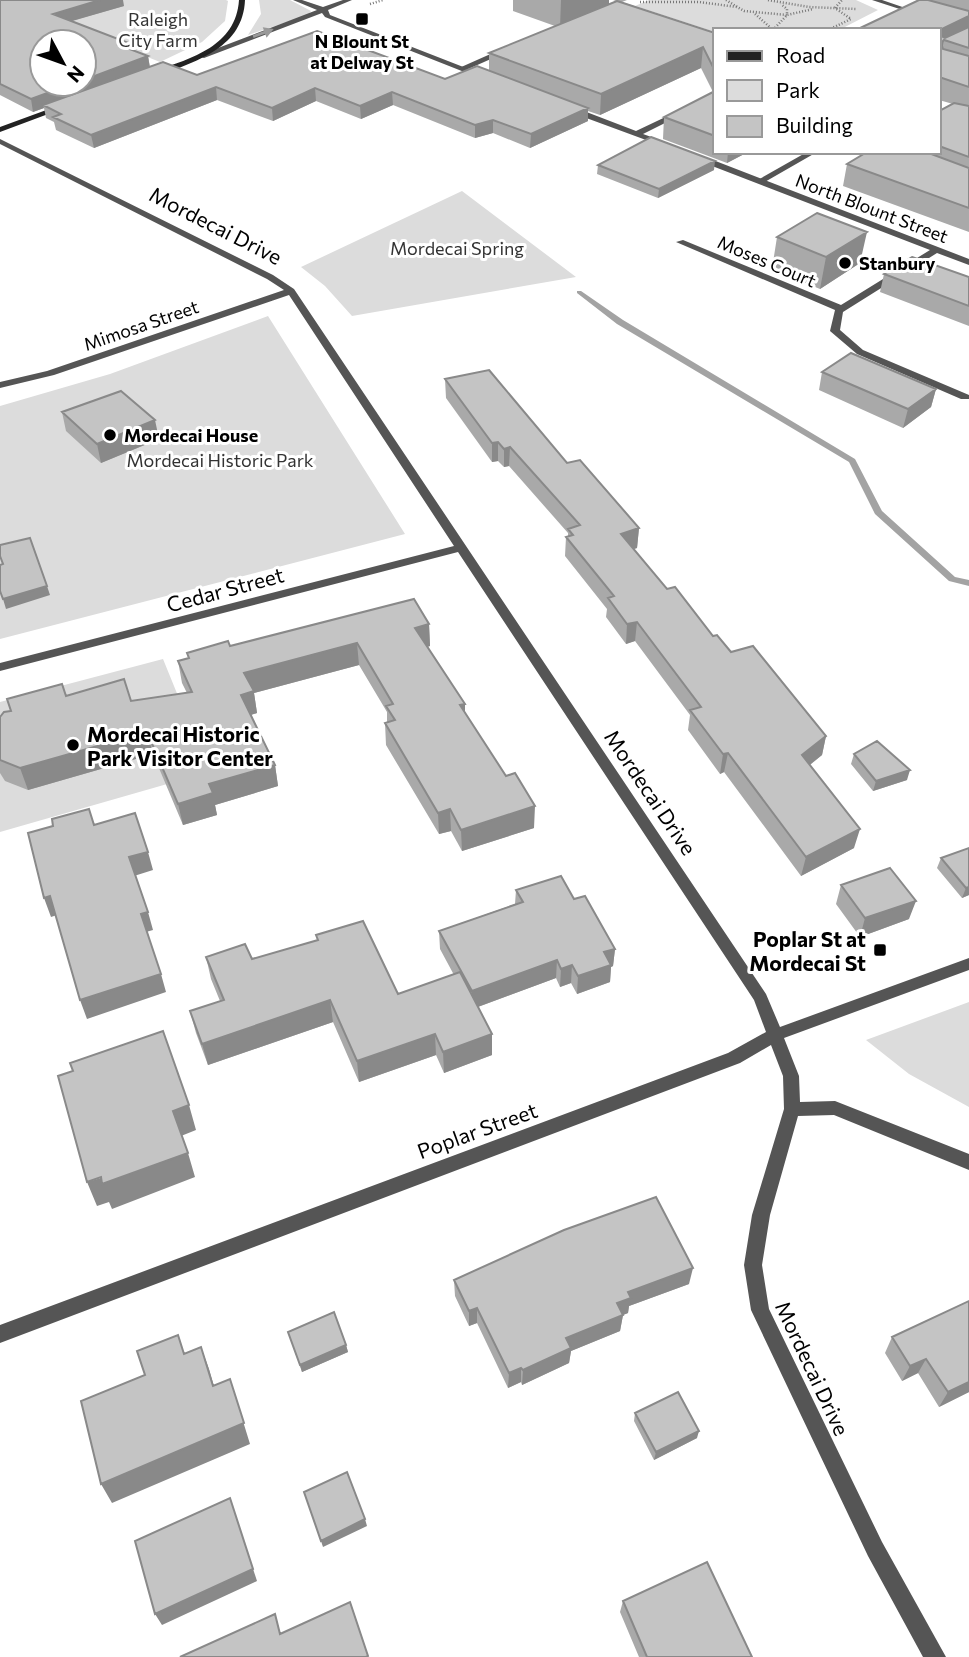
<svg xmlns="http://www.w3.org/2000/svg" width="969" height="1657" font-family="Commissioner,sans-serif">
<rect width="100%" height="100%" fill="#fff"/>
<!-- green -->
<path fill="#dcdcdc" d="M 70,0 L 226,0 L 228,1 L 225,21 L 202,42 L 160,62 L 53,19 Z
M 259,0 L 290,0 L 311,11 L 308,15 L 248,35 L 261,14 Z
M 649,0 L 856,0 L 878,10 L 839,30 L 715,32 L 635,6 Z
M 462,191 L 576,277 L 352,316 L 325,286 L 301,267 Z
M 268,316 L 405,534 L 0,639 L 0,406 L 110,374 Z
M 163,659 L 209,772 L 0,832 L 0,702 Z
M 969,1002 L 969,1107 L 909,1074 L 866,1040 Z"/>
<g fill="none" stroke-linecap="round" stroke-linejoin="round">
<!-- stream -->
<path fill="#a3a3a3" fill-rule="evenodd" d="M 577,291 L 581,291 L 623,320 L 855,459 L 882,511 L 955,577 L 969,580 L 969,586 L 949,581 L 875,514 L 849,462 L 617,324 L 577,293 Z"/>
<!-- path -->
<path stroke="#777" stroke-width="2.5" stroke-dasharray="1 2" stroke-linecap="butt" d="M 726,0 L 744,11 L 787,15 L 787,9 L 781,4
M 768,0 L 809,7 L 857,9
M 640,2 L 699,2 L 737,7
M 370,4 L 383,0
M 755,14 L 772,29
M 773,30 L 787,15 L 813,9
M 828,30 L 851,19 L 835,8 L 842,0"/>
<!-- lane -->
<path fill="#555" fill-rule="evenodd" d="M 504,48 L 511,50 L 466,70 L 459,68 Z
M 807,152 L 817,152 L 763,183 L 756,181 Z"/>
<!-- street -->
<path fill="#555" fill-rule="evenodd" d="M 293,0 L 302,0 L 323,7 L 343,0 L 352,0 L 328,10 L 330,15 L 489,77 L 482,79 L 325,17 L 322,13 L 204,58 L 197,56 L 317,10 Z
M 872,0 L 882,0 L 920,13 L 915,14 Z
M 570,108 L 576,108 L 636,131 L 676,112 L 683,114 L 643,134 L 668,143 L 668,147 L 665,147 L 570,112 Z
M 0,139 L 273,275 L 294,289 L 766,994 L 780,1027 L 969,958 L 969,970 L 784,1038 L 799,1076 L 800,1102 L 835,1101 L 969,1154 L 969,1170 L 834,1115 L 798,1116 L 770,1215 L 762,1265 L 769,1309 L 882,1542 L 946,1657 L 923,1657 L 868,1556 L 751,1310 L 744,1265 L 752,1215 L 784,1109 L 783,1076 L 771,1045 L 740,1063 L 0,1343 L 0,1325 L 728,1053 L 766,1032 L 754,1000 L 458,552 L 0,671 L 0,663 L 454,546 L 289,295 L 54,375 L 0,388 L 0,382 L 47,371 L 284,290 L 267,279 L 0,144 Z
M 694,155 L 700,155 L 969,259 L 969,265 L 937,253 L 843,312 L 840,330 L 863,350 L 969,395 L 969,399 L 961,399 L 857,354 L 830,331 L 835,310 L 676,242 L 683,240 L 841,305 L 930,250 L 694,159 Z"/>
<!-- secondary -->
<path fill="#222" fill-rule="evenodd" d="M 239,0 L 245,0 C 243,47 199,60 161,75 L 155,75 L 155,71 C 192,58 236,46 239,0 Z
M 60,105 L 67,107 L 0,132 L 0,127 Z"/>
</g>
<!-- wall -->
<path fill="#a9a9a9" d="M 0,0 L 124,6 L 71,21 L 126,42 L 127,48 L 148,56 L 150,67 L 197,75 L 445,79 L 489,70 L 489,53 L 555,26 L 513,11 L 513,0 L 609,0 L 609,4 L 616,1 L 613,0 L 627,0 L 622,2 L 715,33 L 715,152 L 748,152 L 727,163 L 663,139 L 664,117 L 713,92 L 701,68 L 600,115 L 588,111 L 588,121 L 530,148 L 493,133 L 475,138 L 393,105 L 361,119 L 316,101 L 273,121 L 217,100 L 94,148 L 56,130 L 54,122 L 46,118 L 44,108 L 33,112 L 0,95 Z
M 919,0 L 969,0 L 969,232 L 843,186 L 847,164 L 867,152 L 939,152 L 939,111 L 953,104 L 939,100 L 939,30 Z
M 598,165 L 714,170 L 658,198 L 597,174 Z
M 777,237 L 860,263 L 820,289 L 772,269 Z
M 884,274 L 969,277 L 969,326 L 880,292 Z
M 822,372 L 936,389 L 931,407 L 903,428 L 819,390 Z
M 445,379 L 567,463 L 639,528 L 637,548 L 634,549 L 667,589 L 713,636 L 826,736 L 822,755 L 810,765 L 854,848 L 801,876 L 724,772 L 720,774 L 688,730 L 690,715 L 635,641 L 626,644 L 606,617 L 607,609 L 565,556 L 566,537 L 568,536 L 568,533 L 509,466 L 504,467 L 498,461 L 492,462 L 446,398 Z
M 62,412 L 159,439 L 101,463 L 66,431 Z
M 429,624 L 430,646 L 427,647 L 465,713 L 534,828 L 462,851 L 451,831 L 439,834 L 386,745 L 385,723 L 387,722 L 387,712 L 359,665 L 254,693 L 257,713 L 251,715 L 275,765 L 278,786 L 215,805 L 217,815 L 183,825 L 153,754 L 28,790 L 5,781 L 0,773 L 0,717 L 66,696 L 131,701 L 187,693 L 182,683 L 178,661 L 188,658 L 187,653 L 230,646 Z
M 854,754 L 907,780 L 873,791 L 851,764 Z
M 969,848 L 969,895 L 962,898 L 937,868 L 941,858 Z
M 841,885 L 909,919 L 860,937 L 836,904 Z
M 516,890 L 574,899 L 615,949 L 613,966 L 611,967 L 610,982 L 577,994 L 571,983 L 560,987 L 556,978 L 478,1007 L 492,1055 L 444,1073 L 436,1055 L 359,1082 L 333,1022 L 208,1065 L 196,1033 L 190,1011 L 220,1001 L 211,979 L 206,957 L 252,959 L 317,940 L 316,935 L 398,994 L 454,975 L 440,949 L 439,931 L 515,904 Z
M 454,1280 L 689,1284 L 629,1306 L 628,1313 L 623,1315 L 620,1331 L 571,1351 L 569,1363 L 522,1385 L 521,1382 L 508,1388 L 477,1323 L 469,1326 L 455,1296 Z
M 969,1301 L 969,1392 L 939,1407 L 918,1373 L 902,1381 L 885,1353 L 892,1337 Z
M 288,1332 L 346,1345 L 348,1352 L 302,1372 Z
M 635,1413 L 697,1438 L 654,1460 L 634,1421 Z
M 623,1601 L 752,1657 L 639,1657 L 620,1612 Z"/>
<!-- shaded-wall -->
<path fill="#898989" d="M 100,0 L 123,0 L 124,6 L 55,26 L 53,14 Z
M 561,0 L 609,0 L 609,8 L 560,28 Z
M 969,16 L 969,30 L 944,40 L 940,60 L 939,50 L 942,29 Z
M 703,47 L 701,68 L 600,115 L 601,94 Z
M 148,56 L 150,69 L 43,105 L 44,108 L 33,112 L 31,99 L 72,84 L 84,84 L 84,80 Z
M 216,87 L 217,100 L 94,148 L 91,135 Z
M 315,88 L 316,101 L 273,121 L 272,108 Z
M 392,92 L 393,105 L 361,119 L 360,106 Z
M 588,108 L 588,121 L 530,148 L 531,134 Z
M 493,120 L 493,133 L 475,138 L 475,125 Z
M 728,152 L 748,152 L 727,163 Z
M 715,161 L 714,170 L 658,198 L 659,189 Z
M 867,232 L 860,263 L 820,289 L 826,257 Z
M 936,389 L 931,407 L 903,428 L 908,409 Z
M 155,420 L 159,439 L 101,463 L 97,444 Z
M 498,442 L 498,461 L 492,462 L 492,443 Z
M 510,447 L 509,466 L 504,467 L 504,449 Z
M 639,528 L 637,548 L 620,553 L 621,534 Z
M 47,586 L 50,595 L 6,609 L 3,599 Z
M 637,622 L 635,641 L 626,644 L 627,624 Z
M 429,624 L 430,646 L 416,650 L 415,628 Z
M 357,643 L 359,665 L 254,693 L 257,713 L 244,717 L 241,695 L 244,673 Z
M 465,704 L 465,725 L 460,705 Z
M 147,732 L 153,754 L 28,790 L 20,768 Z
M 826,736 L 822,755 L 798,774 L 802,755 Z
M 728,753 L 724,772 L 720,774 L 723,754 Z
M 275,765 L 278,786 L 215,805 L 217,815 L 183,825 L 178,804 L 209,784 Z
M 910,770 L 907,780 L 873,791 L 876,781 Z
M 535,806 L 534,828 L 462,851 L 461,830 Z
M 450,809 L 451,831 L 439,834 L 438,813 Z
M 860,829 L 854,848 L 801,876 L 806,857 Z
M 148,852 L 153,870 L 134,876 L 129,857 Z
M 969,887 L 969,895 L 962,898 L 966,888 Z
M 50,896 L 57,915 L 51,917 L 44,898 Z
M 916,901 L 909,919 L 860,937 L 865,918 Z
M 148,912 L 153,930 L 146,932 L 141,914 Z
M 615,949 L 613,966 L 611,967 L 610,982 L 577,994 L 578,976 L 604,952 Z
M 557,960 L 556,978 L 472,1009 L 472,991 Z
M 572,965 L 571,983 L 560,987 L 561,969 Z
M 161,974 L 166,992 L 87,1019 L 80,1000 Z
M 330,1000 L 333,1022 L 208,1065 L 202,1044 Z
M 435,1034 L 436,1055 L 359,1082 L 357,1061 Z
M 492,1034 L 492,1055 L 444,1073 L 443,1052 Z
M 189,1105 L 196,1130 L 181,1136 L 173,1111 Z
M 188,1153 L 195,1177 L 112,1209 L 109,1202 L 97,1206 L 87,1182 Z
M 693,1268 L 689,1284 L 629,1306 L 628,1313 L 623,1315 L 620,1331 L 571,1351 L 569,1363 L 522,1385 L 523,1370 L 628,1292 Z
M 477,1308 L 477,1323 L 469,1326 L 469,1311 Z
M 346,1345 L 348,1352 L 302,1372 L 300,1365 Z
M 201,1347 L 209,1369 L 220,1407 L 213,1386 Z
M 926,1359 L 918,1373 L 902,1381 L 910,1366 Z
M 521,1368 L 521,1382 L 508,1388 L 509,1373 Z
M 230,1379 L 250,1444 L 112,1503 L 101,1484 Z
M 969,1382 L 969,1392 L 939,1407 L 948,1392 Z
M 699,1431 L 697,1438 L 654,1460 L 656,1452 Z
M 230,1498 L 257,1581 L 162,1625 L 155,1614 Z
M 365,1519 L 367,1526 L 323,1547 L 321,1541 Z"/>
<!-- building -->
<path fill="#c4c4c4" stroke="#898989" stroke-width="2" d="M 0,0 L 100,0 L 53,14 L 126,42 L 119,45 L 148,56 L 84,80 L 84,42 L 42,42 L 42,84 L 72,84 L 31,99 L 0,84 Z
M 919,0 L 928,0 L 969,11 L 969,16 L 942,29 L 941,36 L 945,38 L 969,27 L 969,48 L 944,40 L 941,43 L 943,49 L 969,56 L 969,87 L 939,77 L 939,30 L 856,30 Z
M 617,1 L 715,33 L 715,71 L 703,47 L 601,94 L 489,53 Z
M 317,31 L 445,79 L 477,66 L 588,108 L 531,134 L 493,120 L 475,125 L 392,92 L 360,106 L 315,88 L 272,108 L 216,87 L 91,135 L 53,117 L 61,114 L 43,105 L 163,62 L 197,75 Z
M 715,91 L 715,136 L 664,117 Z
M 954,103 L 969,106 L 969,157 L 939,146 L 939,111 Z
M 651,137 L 715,161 L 659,189 L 598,165 Z
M 867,152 L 926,152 L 969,168 L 969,208 L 847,164 Z
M 817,213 L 867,232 L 826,257 L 777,237 Z
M 912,257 L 969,277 L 969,306 L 884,274 Z
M 851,353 L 936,389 L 908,409 L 822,372 Z
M 489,370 L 567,463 L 580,460 L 639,528 L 621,534 L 667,589 L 675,587 L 713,636 L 717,635 L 731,652 L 753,646 L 826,736 L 802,755 L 860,829 L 806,857 L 728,753 L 723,754 L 690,710 L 701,707 L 637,622 L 627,624 L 608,598 L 614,596 L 566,537 L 573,535 L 568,529 L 580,525 L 510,447 L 504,449 L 498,442 L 492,443 L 445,379 Z
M 121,391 L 155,420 L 97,444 L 62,412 Z
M 30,538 L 47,586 L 3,599 L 0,591 L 0,565 L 3,564 L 0,556 L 0,545 Z
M 414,599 L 429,624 L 415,628 L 465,704 L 460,705 L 506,776 L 515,773 L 535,806 L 461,830 L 450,809 L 438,813 L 385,723 L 395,720 L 386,706 L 393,704 L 357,643 L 244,673 L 254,691 L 241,695 L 275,765 L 209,784 L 213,793 L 178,804 L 147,732 L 20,768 L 0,760 L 0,717 L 4,712 L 11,711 L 7,699 L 62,684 L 66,696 L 124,679 L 131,701 L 192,692 L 178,661 L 189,658 L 187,653 L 228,641 L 230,646 Z
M 877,741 L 910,770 L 876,781 L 854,754 Z
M 89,809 L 94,825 L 135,813 L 148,852 L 129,857 L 148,912 L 141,914 L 161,974 L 80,1000 L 50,896 L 44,898 L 28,833 L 53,826 L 52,819 Z
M 969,848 L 969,887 L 966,888 L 941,858 Z
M 890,868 L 916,901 L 865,918 L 841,885 Z
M 561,876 L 574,899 L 585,896 L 615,949 L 604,952 L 611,965 L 578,976 L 572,965 L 561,969 L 557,960 L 472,991 L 439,931 L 523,902 L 516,890 Z
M 363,921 L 398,994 L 460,972 L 492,1034 L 443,1052 L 435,1034 L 357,1061 L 330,1000 L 202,1044 L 190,1011 L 224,1000 L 206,957 L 245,944 L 252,959 L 318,940 L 316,935 Z
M 163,1031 L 189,1105 L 173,1111 L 188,1153 L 102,1184 L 101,1177 L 87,1182 L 58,1076 L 73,1071 L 70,1063 Z
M 656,1197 L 693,1268 L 628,1292 L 631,1298 L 617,1303 L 623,1315 L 566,1338 L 571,1348 L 523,1370 L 521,1368 L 509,1373 L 477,1308 L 469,1311 L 454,1280 L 564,1230 Z
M 969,1301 L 969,1382 L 948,1392 L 926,1359 L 910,1366 L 892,1337 Z
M 334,1312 L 346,1345 L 300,1365 L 288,1332 Z
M 178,1335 L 184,1354 L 201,1347 L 213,1386 L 230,1379 L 244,1423 L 101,1484 L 81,1401 L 145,1375 L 137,1351 Z
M 678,1392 L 699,1431 L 656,1452 L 635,1413 Z
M 347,1472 L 365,1519 L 321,1541 L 304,1492 Z
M 230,1498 L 253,1569 L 155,1614 L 135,1541 Z
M 707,1562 L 752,1657 L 647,1657 L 623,1601 Z
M 350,1602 L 368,1656 L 366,1657 L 180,1657 L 275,1614 L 280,1634 Z"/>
<!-- one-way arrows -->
<defs><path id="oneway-solid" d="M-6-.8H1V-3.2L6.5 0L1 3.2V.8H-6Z" transform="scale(1.75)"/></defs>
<use fill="#999" href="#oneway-solid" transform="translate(263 33) rotate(-20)"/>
<!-- markers -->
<g fill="#000" stroke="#fff" stroke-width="2.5">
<rect x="355" y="12" width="14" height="14" rx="3.5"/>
<circle cx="845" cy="263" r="7"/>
<circle cx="110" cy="435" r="7"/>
<circle cx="73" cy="745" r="7"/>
<rect x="873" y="943" width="14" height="14" rx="3.5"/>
</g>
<g text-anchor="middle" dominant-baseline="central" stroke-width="6" stroke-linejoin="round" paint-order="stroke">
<!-- far-park labels -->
<g font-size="18" fill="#333" stroke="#fff">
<text x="158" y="19">Raleigh<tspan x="158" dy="21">City Farm</tspan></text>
<text x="457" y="248">Mordecai Spring</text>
<text x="220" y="460">Mordecai Historic Park</text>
</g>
<!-- far-poi labels -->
<g font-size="18" font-weight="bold" fill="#000" stroke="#fff" text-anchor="start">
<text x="362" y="41" text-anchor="middle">N Blount St<tspan x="362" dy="21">at Delway St</tspan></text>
<text x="859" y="263">Stanbury</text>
<text x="124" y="435">Mordecai House</text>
</g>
<!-- far-street labels -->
<g font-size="18" fill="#000" stroke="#fff">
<text transform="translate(872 208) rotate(21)">North Blount Street</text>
<text transform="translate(767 261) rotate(23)">Moses Court</text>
<text transform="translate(141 325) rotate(-19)">Mimosa Street</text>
</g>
<!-- street labels -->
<g font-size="21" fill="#000" stroke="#fff">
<text transform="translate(216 225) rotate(27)">Mordecai Drive</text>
<text transform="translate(225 589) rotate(-15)">Cedar Street</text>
<text transform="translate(651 792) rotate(56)">Mordecai Drive</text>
<text transform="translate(477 1130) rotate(-20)">Poplar Street</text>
<text transform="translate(813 1368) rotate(65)">Mordecai Drive</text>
</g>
<!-- poi labels -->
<g font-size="21" font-weight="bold" fill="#000" stroke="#fff" text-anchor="start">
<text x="87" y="733">Mordecai Historic<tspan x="87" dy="24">Park Visitor Center</tspan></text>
<text x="866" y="938" text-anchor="end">Poplar St at<tspan x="866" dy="24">Mordecai St</tspan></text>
</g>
</g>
<!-- legend -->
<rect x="713" y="28" width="228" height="126" fill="#ffffff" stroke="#999999" stroke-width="2"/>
<rect x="727" y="51" width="35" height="10" fill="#222222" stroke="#999999" stroke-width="2"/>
<text x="776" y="63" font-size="21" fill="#000000">Road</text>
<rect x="727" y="80" width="35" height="21" fill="#dcdcdc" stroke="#999999" stroke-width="2"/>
<text x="776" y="98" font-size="21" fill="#000000">Park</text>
<rect x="727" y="116" width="35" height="21" fill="#c4c4c4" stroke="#999999" stroke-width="2"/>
<text x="776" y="133" font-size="21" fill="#000000">Building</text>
<!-- north arrow -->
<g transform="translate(63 63) rotate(131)"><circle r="33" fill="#ffffff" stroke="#999999" stroke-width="2"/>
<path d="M0-5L12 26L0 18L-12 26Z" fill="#000000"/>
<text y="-10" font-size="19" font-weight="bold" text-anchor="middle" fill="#000000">N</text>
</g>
</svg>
